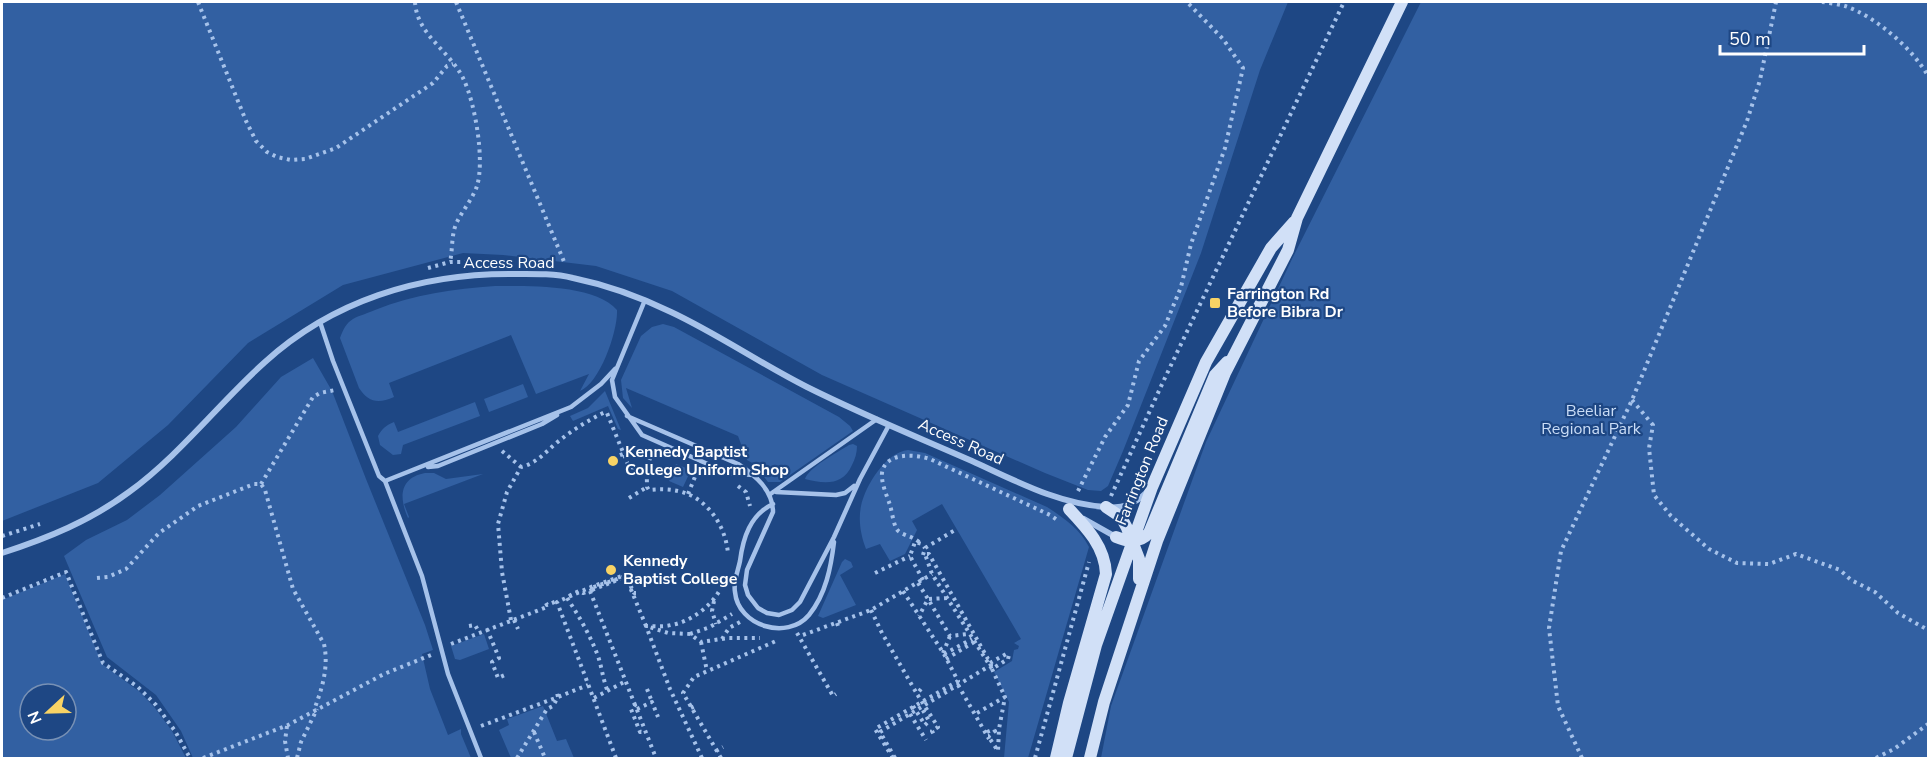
<svg xmlns="http://www.w3.org/2000/svg" width="1930" height="760" font-family="'Nunito Sans',sans-serif">
<rect width="100%" height="100%" fill="#1e4784"/>
<!-- green -->
<path fill="#3260a2" fill-rule="evenodd" d="M 2,2 L 1288,2 L 1260,70 L 1201,253 L 1123,451 L 1108,486 L 1101,491 L 1088,490 L 1045,473 L 822,375 L 672,291 L 596,266 L 503,255 L 463,253 L 343,285 L 248,343 L 168,425 L 98,483 L 2,521 Z
M 1421,2 L 1928,2 L 1928,758 L 1101,758 L 1111,706 L 1206,442 L 1292,259 Z
M 495,286 C 528,286 595,284 617,310 C 618,331 600,383 580,391 L 589,374 L 536,394 L 511,335 L 389,383 L 394,397 C 378,404 368,402 359,388 L 340,338 C 343,330 346,323 353,319 C 360,315 369,313 375,310 C 414,294 454,289 495,286 Z
M 663,324 L 674,327 L 839,417 L 850,426 L 853,431 L 780,482 L 768,482 L 754,464 L 747,460 L 738,436 L 626,388 L 632,408 L 623,398 L 621,380 L 641,336 L 652,327 Z
M 313,358 L 332,391 L 366,479 L 425,625 L 433,650 L 422,654 L 430,689 L 448,735 L 461,729 L 461,734 L 471,758 L 193,758 L 181,731 L 156,695 L 107,657 L 64,556 L 86,540 L 127,520 L 160,495 L 236,427 L 281,377 Z
M 523,384 L 528,397 L 489,412 L 484,399 Z
M 605,391 L 621,430 L 618,429 L 608,406 L 573,421 L 570,416 L 588,408 Z
M 475,402 L 480,416 L 403,445 L 401,454 L 393,455 L 380,445 L 378,436 C 382,429 386,425 394,422 L 398,432 Z
M 853,444 L 857,446 C 857,453 855,459 852,465 C 843,486 824,484 805,479 C 808,468 838,452 849,445 Z
M 908,450 L 925,453 L 1047,507 C 1064,518 1080,529 1089,547 L 1028,758 L 1004,758 L 1009,702 L 994,672 L 1012,661 L 1014,650 L 1018,649 L 1019,646 L 1014,643 L 1021,639 L 942,504 L 912,521 L 917,530 L 905,554 L 890,561 L 880,544 L 866,549 C 861,536 858,521 861,506 C 865,486 886,452 908,450 Z
M 676,464 L 691,470 L 683,487 L 669,481 Z
M 425,473 L 434,473 L 446,479 L 483,474 L 404,504 L 409,517 L 408,518 C 399,498 399,478 425,473 Z
M 845,559 L 851,562 L 853,567 L 840,575 L 856,605 L 823,618 L 818,616 L 842,562 Z
M 65,574 L 102,664 L 140,692 L 155,708 L 172,731 L 186,758 L 2,758 L 2,600 ZM 30,694 L 66,694 L 66,730 L 30,730 Z
M 484,634 L 489,649 L 460,660 L 455,659 L 451,646 Z
M 543,706 L 557,741 L 566,739 L 574,758 L 511,758 L 499,730 L 509,725 L 507,719 Z"/>
<g fill="none" stroke-linecap="round" stroke-linejoin="round">
<!-- path -->
<path stroke="#a6c2ea" stroke-width="4" stroke-dasharray="3 4.5" stroke-linecap="butt" d="M 198,2 L 246,121 L 256,141 L 267,152 L 277,157 L 291,160 L 305,159 L 336,148 L 433,83 L 447,66 L 453,64
M 415,2 C 417,35 449,50 463,78 C 475,102 485,160 477,186 C 473,198 463,210 457,222 C 451,234 453,248 450,262
M 456,2 L 565,264
M 1822,2 C 1829,3 1838,4 1845,6 C 1875,16 1913,49 1928,76
M 428,268 L 450,262 L 465,262
M 1632,400 L 1653,425 L 1649,448 L 1654,495 L 1671,516 L 1709,549 L 1737,563 L 1769,564 L 1796,554 L 1840,570 L 1851,580 L 1875,592 L 1898,613 L 1928,630
M 502,451 L 521,467
M 656,452 C 645,459 647,475 647,487 L 649,490 C 659,489 669,489 678,491 C 707,497 726,526 728,554
M 613,458 L 623,454
M 261,484 L 313,397 L 320,393 L 335,390
M 738,486 L 746,492 L 750,506
M 1078,491 L 1105,437 L 1128,405 L 1139,361 L 1165,326 L 1181,287 L 1191,244 L 1225,148 L 1243,68 L 1223,39 L 1187,2
M 688,494 L 697,472
M 1111,496 L 1163,382 L 1344,2
M 629,498 L 647,487
M 2,536 L 40,524
M 919,542 C 911,535 899,535 896,528 C 893,521 892,512 890,505 C 887,496 881,483 882,473 C 885,452 915,454 930,459 L 1050,515 L 1057,520
M 923,555 L 925,548 L 955,530
M 875,573 L 910,556
M 97,578 L 108,577 L 126,569 L 159,533 L 198,506 L 254,484 L 261,484 L 265,490 L 293,589 L 324,644 C 329,667 322,689 314,710
M 923,580 L 910,556 L 915,542 L 922,544 L 925,548
M 918,583 L 928,599 L 919,616
M 592,590 L 620,579
M 2,598 L 66,572 L 103,663 L 138,687 L 156,705 L 175,731 L 190,758
M 567,598 C 579,616 590,635 598,656 C 602,668 603,680 608,692
M 947,598 L 928,599 L 950,636 L 968,634
M 714,601 L 712,611 L 716,624
M 546,603 L 547,605 L 557,601
M 871,610 L 882,633 L 917,694
M 511,620 L 502,572 L 498,524 L 507,492 L 521,467 C 538,463 547,450 560,440 C 574,429 589,420 605,412 L 607,413 L 629,467 L 647,469
M 514,620 L 518,629
M 837,623 L 839,629
M 469,626 L 475,625 L 479,632
M 487,629 L 499,658 L 492,662 L 498,678 L 507,674
M 797,633 L 833,696 L 836,694
M 690,634 L 710,627 L 732,614
M 803,635 L 871,610 L 932,574
M 722,639 L 729,628 L 740,622
M 701,642 L 707,671
M 451,644 L 547,607
M 943,653 L 950,636
M 944,654 L 972,639
M 946,659 L 974,642
M 990,663 L 1006,654 L 1009,655 L 1008,659 L 992,669 L 932,574 L 925,554 L 929,554 L 988,659 L 992,662
M 992,669 L 1005,697
M 958,685 L 989,739
M 921,689 L 917,694 L 938,727 L 932,731 L 934,735
M 594,698 L 624,682
M 636,704 L 631,709 L 640,732 L 645,731
M 913,706 L 925,725 L 929,721 L 921,707
M 691,708 L 697,705
M 637,709 L 652,702 L 658,717
M 977,713 L 1005,697 L 999,729 L 998,751 L 990,739
M 910,714 L 926,740
M 287,726 L 285,741 L 288,758
M 481,726 L 558,697 L 557,693
M 534,732 L 545,758
M 987,732 L 992,730 L 995,731 L 989,736
M 716,751 L 723,747
M 203,758 L 288,725 L 384,674 L 431,655
M 297,758 L 301,742 L 317,709
M 517,758 L 547,709 L 553,706 L 558,697 L 588,685
M 616,758 L 557,602 L 591,587 L 625,575 L 646,626 L 668,633 L 690,634 L 701,642 L 728,638 L 760,638
M 702,758 L 670,689 L 646,626 C 654,626 663,627 671,625 C 691,622 715,604 722,585
M 721,758 L 683,693 L 694,677 L 776,641
M 893,758 L 875,729 L 958,681 L 944,654 L 903,591
M 1035,758 L 1089,562
M 1582,758 L 1558,706 L 1549,628 L 1561,551 L 1632,400 L 1747,121 L 1760,80 L 1776,2
M 1876,758 L 1894,749 L 1928,724"/>
<!-- lane -->
<path stroke="#a6c2ea" stroke-width="4.5" d="M 645,300 L 612,380 L 615,397 L 642,435 L 728,473 L 753,475
M 320,322 L 333,361 L 379,476 L 385,481 L 571,407 L 601,384 L 615,369
M 627,416 L 738,464 C 755,475 773,490 773,512 L 747,570 L 745,585 L 748,595 L 758,608 L 767,613 L 779,615 L 792,610 L 800,602 L 834,537 L 860,479 L 889,425
M 428,467 L 438,466 L 542,424 L 557,415
M 385,481 L 422,576 L 448,674 L 481,758
M 776,492 L 836,495 L 845,493 L 854,486
M 769,495 L 877,419
M 773,504 C 750,515 743,538 740,561 C 738,571 733,582 735,592 C 738,626 787,641 809,615 C 826,594 831,567 834,542"/>
<!-- street -->
<path stroke="#a6c2ea" stroke-width="6" d="M 1084,519 L 1116,537
M 2,553 C 48,538 90,521 129,492 C 180,455 218,404 265,362 C 332,301 419,274 509,274 C 530,274 553,273 573,278 C 607,285 640,297 671,312 C 718,334 761,364 807,387 C 861,414 917,437 972,461 C 1016,481 1058,504 1106,507 C 1123,509 1135,504 1147,492"/>
<!-- secondary -->
<path stroke="#d1e0f7" stroke-width="12" d="M 1106,507 L 1121,517 L 1127,528 L 1139,559 L 1139,579
M 1116,537 C 1128,542 1140,543 1149,533 L 1215,375 L 1227,362
M 1056,758 L 1069,703 L 1106,574 C 1105,547 1087,528 1069,509
M 1066,758 L 1096,645 L 1152,487 L 1206,362 L 1271,248 L 1294,222
M 1090,758 L 1104,702 L 1157,541 L 1225,373 L 1288,250 L 1297,218 L 1402,2"/>
<!-- path-bridge -->
<path stroke="#a6c2ea" stroke-width="4" stroke-dasharray="3 4.5" stroke-linecap="butt" d="M 590,591 L 656,758
M 569,596 L 579,591 L 583,593 L 592,590 L 591,588 L 626,576 L 634,593 L 636,593
M 647,689 L 652,702
M 988,736 L 989,736
M 895,758 L 880,732 L 991,665 L 990,663"/>
</g>
<!-- markers -->
<g fill="#f8d365" stroke="#1e4784" stroke-width="2">
<rect x="1209" y="297" width="12" height="12" rx="3"/>
<circle cx="613" cy="461" r="6"/>
<circle cx="611" cy="570" r="6"/>
</g>
<g text-anchor="middle" dominant-baseline="central" stroke-width="4.5" stroke-linejoin="round" paint-order="stroke">
<!-- street labels -->
<g font-size="16" fill="#fff" stroke="#1e4784">
<text x="509" y="263">Access Road</text>
<text transform="translate(961 442) rotate(24)">Access Road</text>
<text transform="translate(1142 471) rotate(-68)">Farrington Road</text>
</g>
<!-- poi labels -->
<g font-size="16" font-weight="bold" fill="#fff" stroke="#1e4784" text-anchor="start">
<text x="1227" y="294">Farrington Rd<tspan x="1227" dy="18">Before Bibra Dr</tspan></text>
<text x="625" y="452">Kennedy Baptist<tspan x="625" dy="18">College Uniform Shop</tspan></text>
<text x="623" y="561">Kennedy<tspan x="623" dy="18">Baptist College</tspan></text>
</g>
<!-- park labels -->
<g font-size="16" fill="#caddf7" stroke="#1e4784">
<text x="1591" y="411">Beeliar<tspan x="1591" dy="18">Regional Park</tspan></text>
</g>
</g>
<!-- border -->
<rect width="1930" height="760" fill="none" stroke="#ffffff" stroke-width="6"/>
<!-- north arrow -->
<g transform="translate(48 712) rotate(248)"><circle r="28" fill="#1e4784" stroke="#7891b5" stroke-width="1.5"/>
<path d="M0-4.5L10 22L0 15L-10 22Z" fill="#f8d365"/>
<text y="-9" font-size="16" font-weight="bold" text-anchor="middle" fill="#ffffff">N</text>
</g>
<!-- scale -->
<path d="M1720 45v9h144v-9" fill="none" stroke="#ffffff" stroke-width="3"/>
<text x="1729" y="45" font-size="18" fill="#ffffff" stroke="#1e4784" stroke-width="4.5" paint-order="stroke">50 m</text>
</svg>
